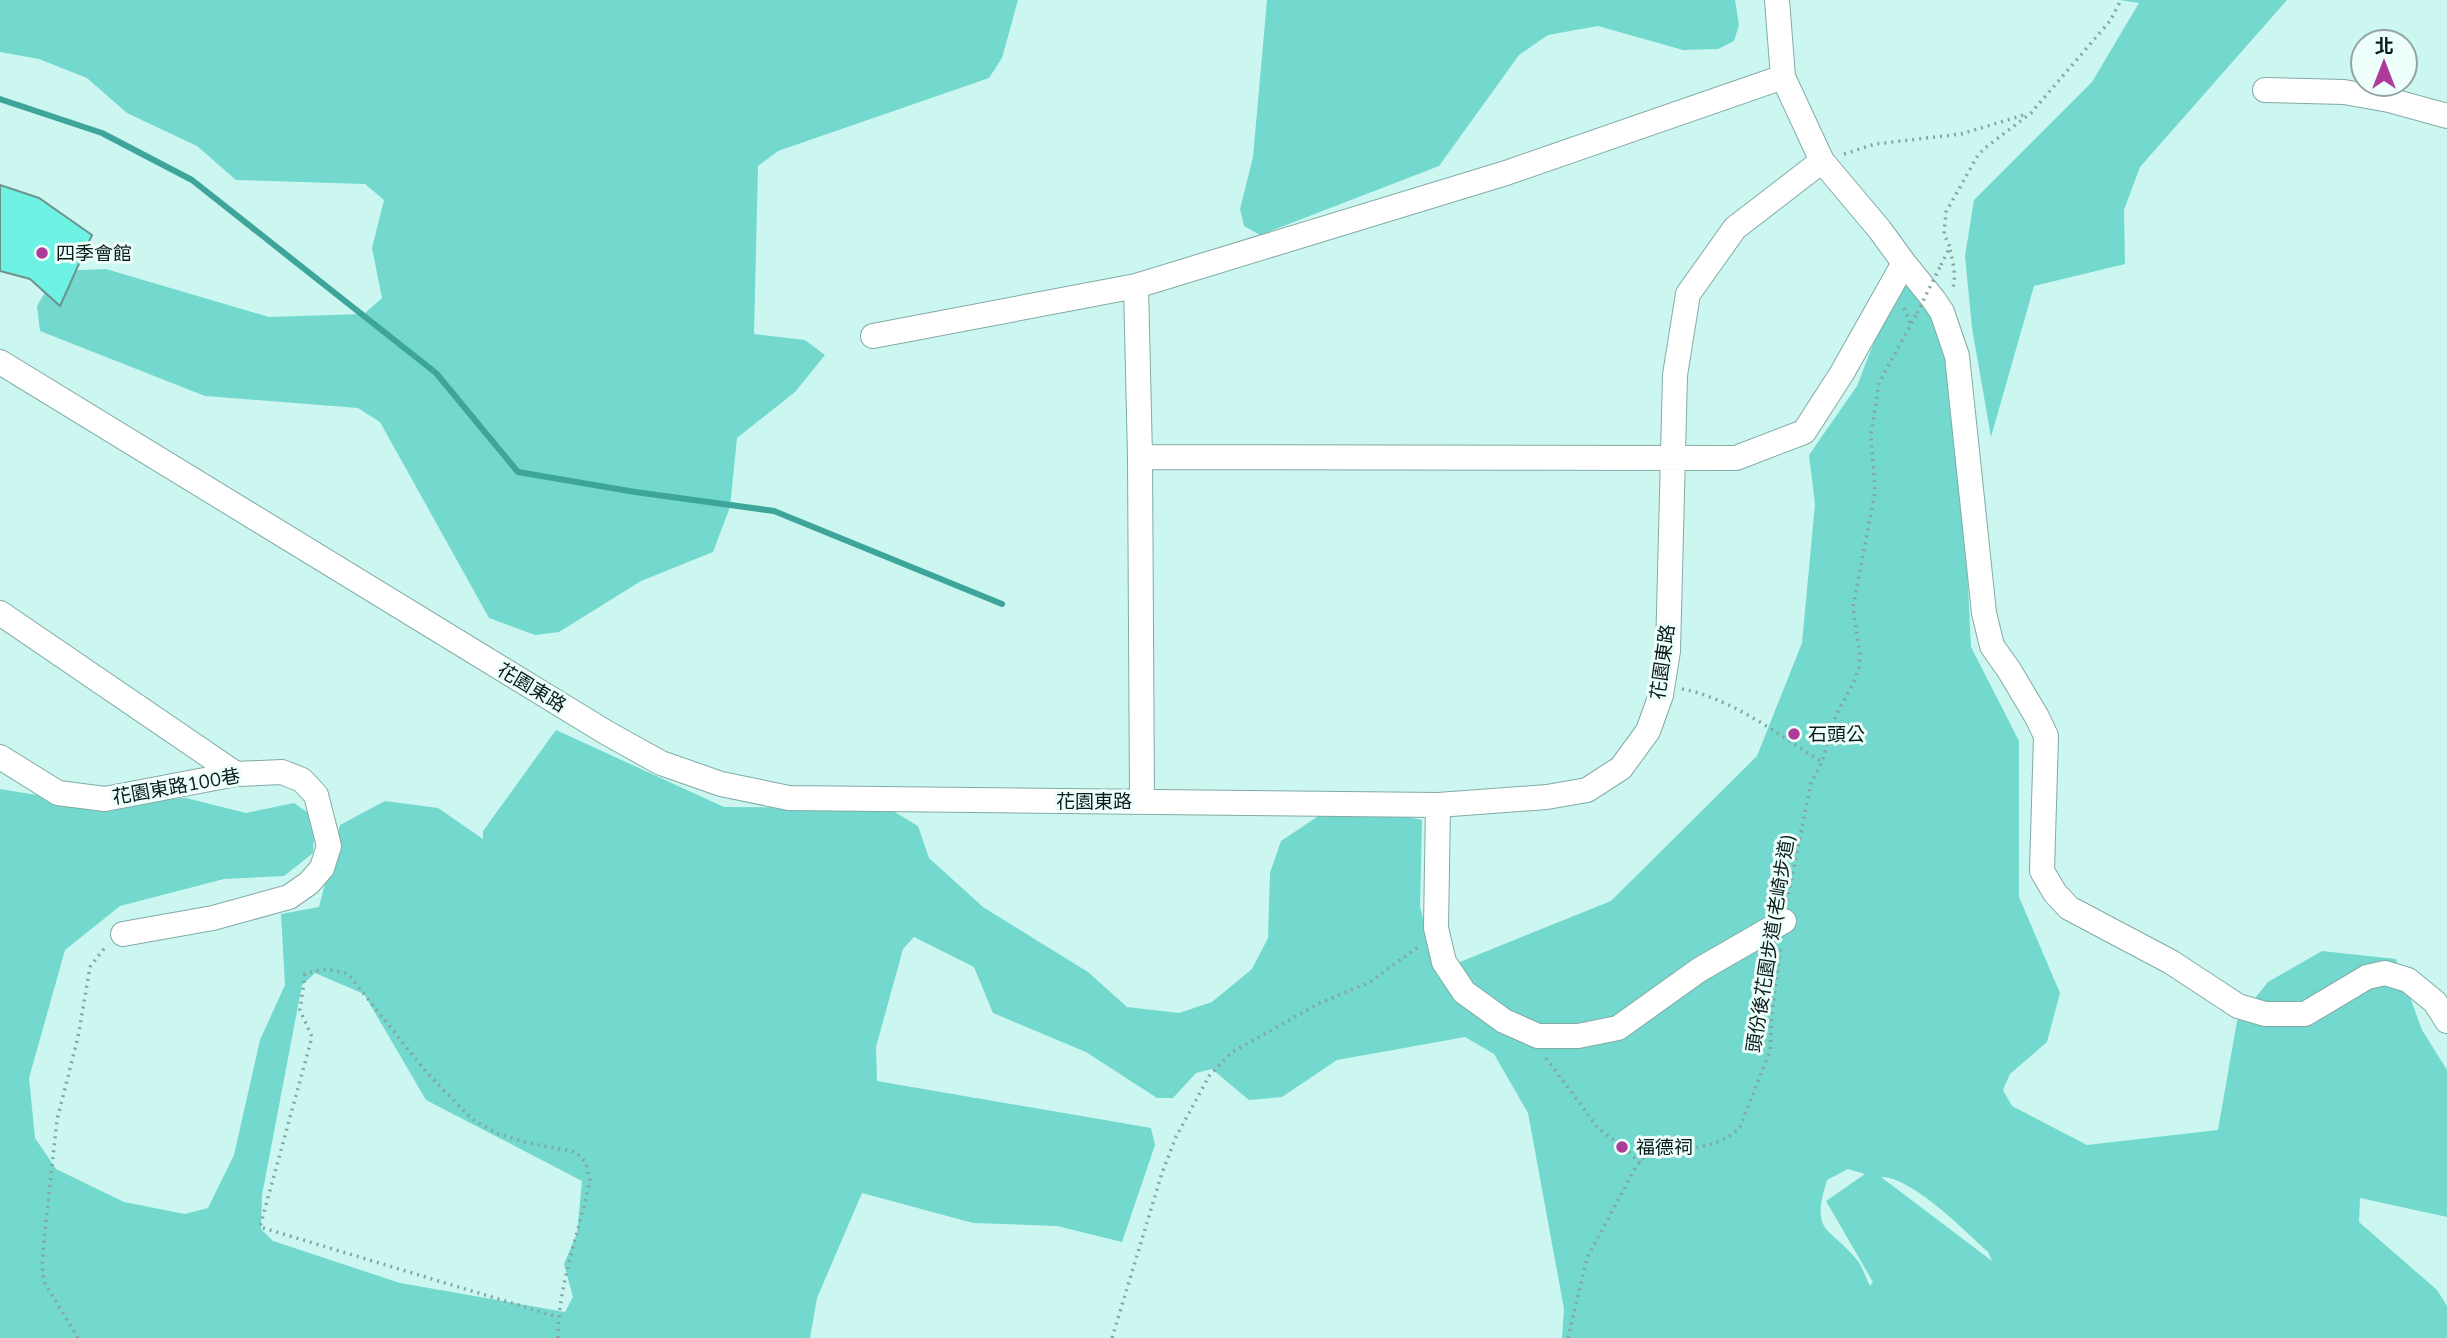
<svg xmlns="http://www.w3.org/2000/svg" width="2447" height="1338" font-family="Mulish,'Noto Sans TC',sans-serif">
<rect width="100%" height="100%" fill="#cbf7f0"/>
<!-- green -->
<path fill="#73d8cd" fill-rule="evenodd" d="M 0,0 L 1018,0 L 1002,58 L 989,78 L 778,151 L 758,166 L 754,334 L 805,340 L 825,355 L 795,392 L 737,438 L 730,507 L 713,552 L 641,581 L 559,632 L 535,635 L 489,618 L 380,422 L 358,408 L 205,396 L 40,331 L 37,306 L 58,271 L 106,269 L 269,317 L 364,314 L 382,298 L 372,248 L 384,200 L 365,184 L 236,180 L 197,146 L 127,113 L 87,78 L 39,59 L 0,52 Z
M 1267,0 L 1735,0 L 1739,25 L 1734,41 L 1718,49 L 1683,50 L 1598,26 L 1548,35 L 1519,55 L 1439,166 L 1260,235 L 1244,226 L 1240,209 L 1253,157 Z
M 2120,0 L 2287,0 L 2140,167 L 2124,210 L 2125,264 L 2034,286 L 1991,437 L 1972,328 L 1965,256 L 1974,200 L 2092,82 L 2139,3 Z
M 1909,281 L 1926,286 L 1959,405 L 1971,647 L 2019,741 L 2019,897 L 2060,993 L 2047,1042 L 2010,1074 L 2003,1090 L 2012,1106 L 2087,1145 L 2218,1130 L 2237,1021 L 2268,982 L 2322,951 L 2396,959 L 2422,1030 L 2447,1070 L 2447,1217 L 2360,1198 L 2359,1222 L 2437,1290 L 2447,1306 L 2447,1338 L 1562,1338 L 1564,1309 L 1528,1113 L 1494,1054 L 1465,1037 L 1337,1060 L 1282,1097 L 1249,1100 L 1212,1069 L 1196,1073 L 1173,1098 L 1157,1098 L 1086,1052 L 993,1013 L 974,967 L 914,937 L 903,949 L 876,1047 L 877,1081 L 1151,1128 L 1155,1145 L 1122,1242 L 1057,1226 L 973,1223 L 862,1193 L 817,1298 L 810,1338 L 0,1338 L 0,789 L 85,803 L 186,798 L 246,813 L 294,803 L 315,818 L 313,853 L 284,876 L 224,879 L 120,906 L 65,950 L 29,1078 L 35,1138 L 56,1169 L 124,1202 L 185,1214 L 208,1208 L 234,1155 L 260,1040 L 285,985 L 281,914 L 319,907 L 340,825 L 385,801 L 438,808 L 483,839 L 483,831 L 556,730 L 724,807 L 888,808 L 918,826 L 929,858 L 983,907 L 1088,972 L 1127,1007 L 1179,1013 L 1212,1002 L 1252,969 L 1268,938 L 1270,873 L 1281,841 L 1338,803 L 1422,820 L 1420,907 L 1434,956 L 1450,966 L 1611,901 L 1757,756 L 1802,643 L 1815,504 L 1809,455 L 1857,386 L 1887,308 ZM 315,973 L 364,994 L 426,1100 L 582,1181 L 577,1233 L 564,1264 L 573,1297 L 565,1312 L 400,1283 L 273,1241 L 261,1229 L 262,1195 L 302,985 ZM 1848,1169 L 1865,1174 L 1826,1201 L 1873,1282 L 1870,1286 C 1866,1279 1863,1268 1858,1261 C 1829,1225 1810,1235 1827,1180 ZM 1881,1177 C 1912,1177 1964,1230 1988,1252 L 1992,1261 Z"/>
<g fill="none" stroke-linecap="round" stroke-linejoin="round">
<!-- stream -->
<path stroke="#3ea59a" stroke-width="6" d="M 0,99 L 102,133 L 192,180 L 436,373 L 518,472 L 635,492 L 774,511 L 1002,604"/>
</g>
<!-- building -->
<path fill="#6df2e3" stroke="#6c948f" stroke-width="2" d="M 0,185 L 39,198 L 92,235 L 60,306 L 30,279 L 0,271 Z"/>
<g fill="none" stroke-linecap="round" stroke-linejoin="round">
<!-- minor casing -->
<g stroke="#82aba6" stroke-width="26">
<path id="minor" d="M 1777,0 L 1783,77 L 1822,161 L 1880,230 L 1904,263 L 1934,300 L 1942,312 L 1957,356 L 1984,613 L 1992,646 L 2009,670 L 2037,717 L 2046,736 L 2042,871 L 2055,893 L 2069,908 L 2171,962 L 2238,1006 L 2265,1014 L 2305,1014 L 2367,977 L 2385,973 L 2408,980 L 2435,1002 L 2447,1021
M 2265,90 L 2344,92 L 2389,100 L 2447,116
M 1136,286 L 1140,457 L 1142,801
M 873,336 L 1136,286 L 1506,173 L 1783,77
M 0,362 L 607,733 L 661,763 L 721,784 L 789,798 L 1438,805 L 1547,797 L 1587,790 L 1621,768 L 1648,731 L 1661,695 L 1668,651 L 1675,375 L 1688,294 L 1735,228 L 1822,161
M 1140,457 L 1736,458 L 1804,432 L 1842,373 L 1904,263
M 0,613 L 236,774
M 0,757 L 58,793 L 105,799 L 236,774 L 282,772 L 302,780 L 316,795 L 329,846 L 322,868 L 309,883 L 289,897 L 213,918 L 123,934
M 1438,805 L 1436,928 L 1444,962 L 1464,992 L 1504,1021 L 1538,1036 L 1578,1036 L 1618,1028 L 1699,970 L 1784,921"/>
</g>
<!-- path -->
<path stroke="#84a6a1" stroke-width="3.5" stroke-dasharray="2 5" stroke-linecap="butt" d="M 1844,154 L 1875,144 L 1961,134 L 2027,114
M 1950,250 C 1953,262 1957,278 1952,290
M 1941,265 L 1950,247 L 1944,234 L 1946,212 L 1978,155 L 1985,148 L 2031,113 L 2110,21 L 2121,0
M 1904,308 L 1911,325
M 1682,689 C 1731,698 1779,735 1822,762
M 1787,901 L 1811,783 L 1822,762 L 1836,715 L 1854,682 L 1859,667 L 1860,655 L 1853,607 L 1875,492 L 1871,434 L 1879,383 L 1916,315
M 1546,1058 L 1598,1128 L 1627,1150 L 1640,1163
M 78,1338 L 44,1282 L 42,1265 L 44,1240 L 57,1120 L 78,1037 L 90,967 L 106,946
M 558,1338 C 558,1283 580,1232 590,1179 L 586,1163 L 576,1152 L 528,1143 L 496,1133 L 472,1119 L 427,1073 L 348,974 C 332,969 321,968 305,974 L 300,1010 L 312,1037 L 260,1227 L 558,1317
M 1112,1338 L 1162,1173 L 1176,1137 L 1209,1076 L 1232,1052 L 1320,1003 L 1370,982 L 1418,947
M 1568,1338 L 1587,1258 L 1637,1165 L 1646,1155 C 1676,1148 1717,1152 1740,1127 L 1770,1051 L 1772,1013 L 1781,947"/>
<!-- minor -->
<use href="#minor" stroke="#fff" stroke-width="24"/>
<!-- path-bridge -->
<path stroke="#84a6a1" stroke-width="3.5" stroke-dasharray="2 5" stroke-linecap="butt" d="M 1917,313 L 1941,265"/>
</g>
<!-- markers -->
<g fill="#ad3c98" stroke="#edfefb" stroke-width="2.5">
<circle cx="42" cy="253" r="7"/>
<circle cx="1794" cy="734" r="7"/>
<circle cx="1622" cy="1147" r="7"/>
</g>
<g text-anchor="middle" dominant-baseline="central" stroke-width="6" stroke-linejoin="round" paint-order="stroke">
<!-- poi labels -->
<g font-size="19" fill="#0a1b19" stroke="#edfefb" text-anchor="start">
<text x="56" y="253">四季會館</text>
<text x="1808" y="734">石頭公</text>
<text x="1636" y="1147">福德祠</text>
</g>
<!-- street labels -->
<g font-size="19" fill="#0a1b19" stroke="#edfefb">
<text transform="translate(1662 662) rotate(-82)">花園東路</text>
<text transform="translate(532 687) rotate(31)">花園東路</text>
<text transform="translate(176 786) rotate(-10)">花園東路100巷</text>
<text x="1094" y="801">花園東路</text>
<text transform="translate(1770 943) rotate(-81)">頭份後花園步道(老崎步道)</text>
</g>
</g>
<!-- north arrow -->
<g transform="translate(2384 63)"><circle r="33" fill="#edfefb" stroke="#92a3a1" stroke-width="2"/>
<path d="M0-5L12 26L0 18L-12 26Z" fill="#ad3c98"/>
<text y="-10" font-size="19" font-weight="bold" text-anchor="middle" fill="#0a1b19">北</text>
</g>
</svg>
